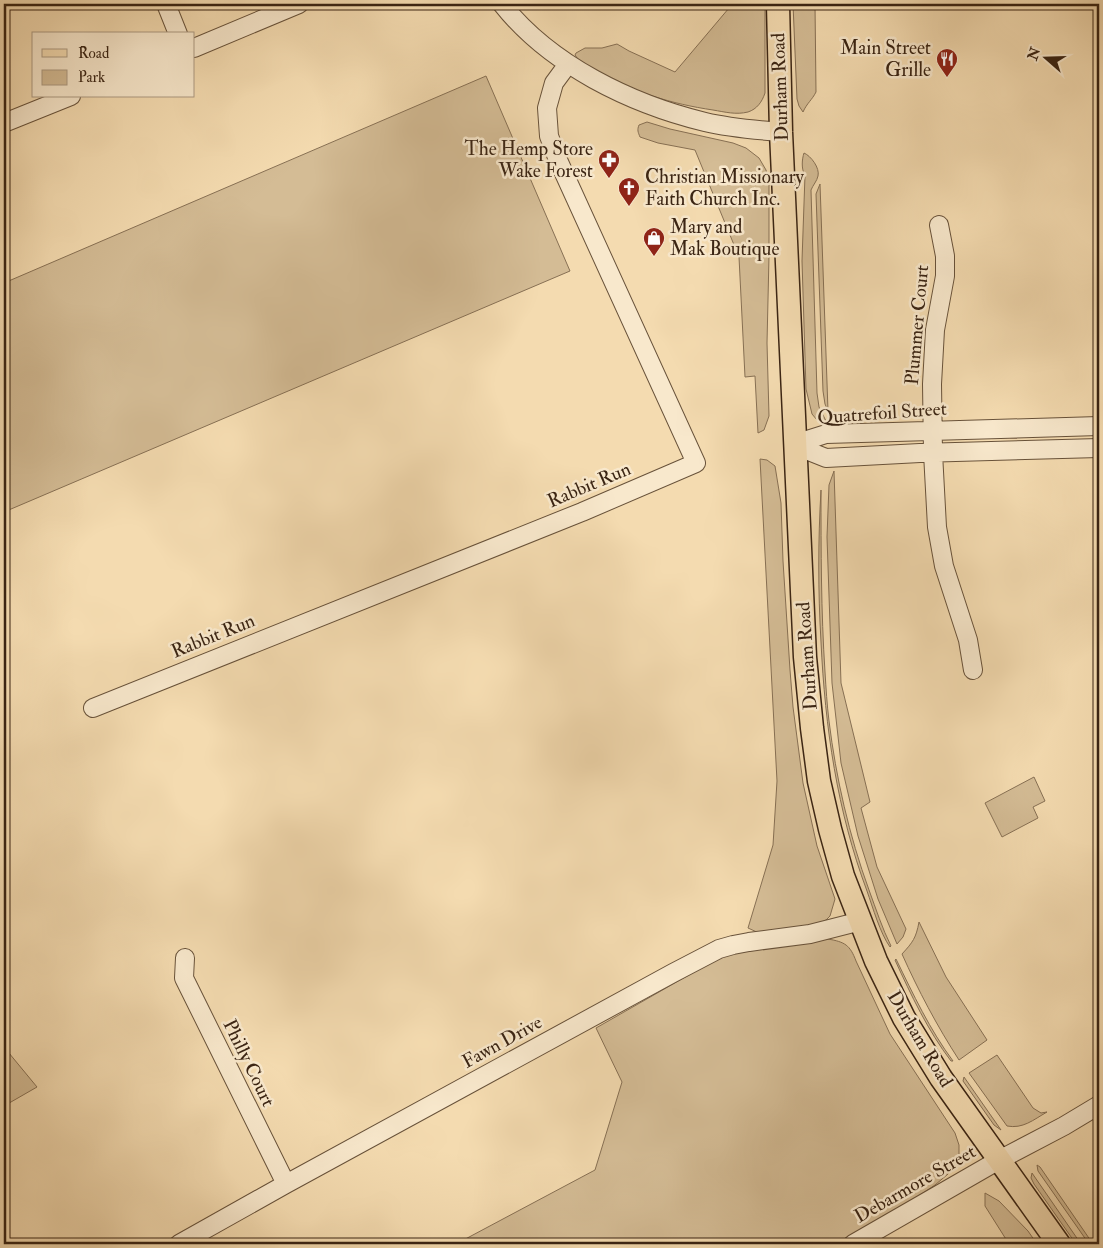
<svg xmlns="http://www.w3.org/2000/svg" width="1103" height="1248" font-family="'IM FELL Double Pica',serif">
<rect width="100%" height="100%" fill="#f4dbb0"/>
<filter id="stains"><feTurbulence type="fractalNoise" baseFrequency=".004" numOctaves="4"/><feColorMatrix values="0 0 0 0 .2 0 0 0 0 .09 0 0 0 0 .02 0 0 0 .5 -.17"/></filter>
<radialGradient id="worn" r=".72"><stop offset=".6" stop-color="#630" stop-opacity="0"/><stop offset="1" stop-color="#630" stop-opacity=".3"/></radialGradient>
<!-- green -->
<path fill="#d4bc95" stroke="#877054" d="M 729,4 L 765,4 L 765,93 C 762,102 757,109 748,112 C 736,115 725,112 713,110 C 672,104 632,92 596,71 C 588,67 580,63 575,55 L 576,53 L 585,48 L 602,48 L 617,44 L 629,51 L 675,72 L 729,8 Z
M 793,4 L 814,4 L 815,5 L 816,92 C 812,100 807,103 803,112 L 799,106 L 797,99 Z
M 486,76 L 570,271 L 4,512 L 4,283 Z
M 647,122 L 670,129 L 733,143 L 746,148 L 759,158 L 766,170 L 769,185 L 769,256 L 767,343 L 769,416 L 764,430 L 758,433 L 755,376 L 745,377 L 739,257 L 695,150 L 658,143 L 640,137 C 638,132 637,130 639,125 Z
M 804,153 C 811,156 820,168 818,176 C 817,181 813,185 811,190 L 817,393 L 819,407 L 826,421 L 824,425 L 817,420 L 812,414 L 806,389 L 802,261 L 805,175 C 801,169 802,159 804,153 Z
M 820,184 L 828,411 L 825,404 L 823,391 L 816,194 Z
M 760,459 L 767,460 L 775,466 L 781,503 L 783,561 L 790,670 L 793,707 L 803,783 L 817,846 L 835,899 L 830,916 L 826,920 L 815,926 L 759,933 L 748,928 L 773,845 L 777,781 Z
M 834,471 L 841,683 L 870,802 L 861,808 L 877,867 L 906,929 L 903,937 L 897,944 L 878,899 L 858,836 L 841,763 L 832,683 L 827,537 L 829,485 Z
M 821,490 C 821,551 821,611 825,672 C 826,688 827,705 829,721 C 836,778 849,835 869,890 C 876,909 882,928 891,946 L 890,947 C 880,933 873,908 867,891 C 837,811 825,727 821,642 C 818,591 818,541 821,490 Z
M 1034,777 L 1045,801 L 1033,807 L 1038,818 L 1002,837 L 985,803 Z
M 919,922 L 946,977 L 987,1040 L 959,1060 C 937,1026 918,990 902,954 C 913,942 916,938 919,922 Z
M 828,939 C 845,942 850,945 856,961 L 890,1034 L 955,1133 L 959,1145 L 959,1158 L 948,1174 L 935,1185 L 905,1205 L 835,1244 L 456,1244 L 595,1170 L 622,1082 L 596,1028 L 722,956 L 742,950 Z
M 896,959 C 913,994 930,1030 953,1061 L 951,1061 C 928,1031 911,995 895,960 Z
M 4,1047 L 37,1087 L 4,1106 Z
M 997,1055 L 1033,1108 L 1041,1113 L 1047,1112 C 1033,1120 1023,1129 1007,1126 L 969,1073 Z
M 964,1077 L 1001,1130 L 994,1125 L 963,1081 Z
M 1037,1165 L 1040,1167 L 1093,1244 L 1089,1244 L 1038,1171 Z
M 1032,1173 L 1081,1244 L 1076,1244 L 1034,1184 L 1031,1178 Z
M 985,1193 L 999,1201 L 1028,1231 L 1037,1244 L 1009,1244 L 985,1206 Z"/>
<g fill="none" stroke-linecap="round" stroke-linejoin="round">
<!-- minor casing -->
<g stroke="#68523a" stroke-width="20">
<path id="minor" d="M 166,4 L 178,34
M 502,4 C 550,65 631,104 705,122 C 730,128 756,130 781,132
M 194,48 L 299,4
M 4,123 L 71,96
M 939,225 L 945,256 L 945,276 L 935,330 L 932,384 L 933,453 L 937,527 L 944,566 L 968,640 L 973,670
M 796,446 L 826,458 L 920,453 L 1099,448
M 796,446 L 807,440 L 826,434 L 1099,426
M 93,708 L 582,512 L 696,463 L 558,160 L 549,136 L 547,108 L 554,83 L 568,64
M 185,958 L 184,978 L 286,1184
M 179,1244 L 286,1184 L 673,973 L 719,949 L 733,945 L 749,942 L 810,934 L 861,921
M 853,1244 L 999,1160 L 1064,1126 L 1099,1105"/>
</g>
<!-- major casing -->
<g stroke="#3a2413" stroke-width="25">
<path id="major" d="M 778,4 L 781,132 L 805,657 L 812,728 L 819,781 L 830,829 L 843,876 L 876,961 L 904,1018 L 941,1078 L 1059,1244"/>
</g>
<!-- minor -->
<use href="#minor" stroke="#f8e8cc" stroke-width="18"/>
<!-- major -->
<use href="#major" stroke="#f4dbb0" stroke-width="22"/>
</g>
<!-- icons -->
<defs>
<g id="restaurant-pin" transform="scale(1.125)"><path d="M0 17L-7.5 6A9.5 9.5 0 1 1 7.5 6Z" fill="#8f2418" stroke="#f8e8cc"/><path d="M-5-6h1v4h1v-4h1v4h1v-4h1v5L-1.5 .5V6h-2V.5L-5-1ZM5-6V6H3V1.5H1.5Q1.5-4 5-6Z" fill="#fff"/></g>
<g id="pharmacy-pin" transform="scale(1.125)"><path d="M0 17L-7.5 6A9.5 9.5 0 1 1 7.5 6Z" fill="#8f2418" stroke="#f8e8cc"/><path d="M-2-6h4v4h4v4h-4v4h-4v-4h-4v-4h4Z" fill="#fff"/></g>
<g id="church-pin" transform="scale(1.125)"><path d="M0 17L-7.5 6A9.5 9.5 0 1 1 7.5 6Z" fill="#8f2418" stroke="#f8e8cc"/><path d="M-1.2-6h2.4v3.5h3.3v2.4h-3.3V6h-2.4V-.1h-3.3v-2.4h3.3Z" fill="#fff"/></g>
<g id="shop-pin" transform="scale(1.125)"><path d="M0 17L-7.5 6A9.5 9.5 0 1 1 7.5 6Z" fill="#8f2418" stroke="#f8e8cc"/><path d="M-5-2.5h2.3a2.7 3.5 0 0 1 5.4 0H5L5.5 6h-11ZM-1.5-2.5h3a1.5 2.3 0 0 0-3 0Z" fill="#fff"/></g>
</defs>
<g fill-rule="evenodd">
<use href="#restaurant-pin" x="947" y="59"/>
<use href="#pharmacy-pin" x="609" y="160"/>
<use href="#church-pin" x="629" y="188"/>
<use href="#shop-pin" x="654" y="238"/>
</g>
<g text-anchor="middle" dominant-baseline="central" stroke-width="5" stroke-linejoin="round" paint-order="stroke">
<!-- poi labels -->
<g font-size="19" fill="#3a2413" stroke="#f8e8cc" text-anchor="end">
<text x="931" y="48">Main Street<tspan x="931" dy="22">Grille</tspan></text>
<text x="593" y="149">The Hemp Store<tspan x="593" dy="22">Wake Forest</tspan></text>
<text x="645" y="177" text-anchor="start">Christian Missionary<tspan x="645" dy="22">Faith Church Inc.</tspan></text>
<text x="670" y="227" text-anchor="start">Mary and<tspan x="670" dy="22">Mak Boutique</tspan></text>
</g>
<!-- street labels -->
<g font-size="19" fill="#3a2413" stroke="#f8e8cc">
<text transform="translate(780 87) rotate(-92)">Durham Road</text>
<text transform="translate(917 325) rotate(-85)">Plummer Court</text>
<text transform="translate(882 413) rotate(-4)">Quatrefoil Street</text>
<text transform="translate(589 485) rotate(-23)">Rabbit Run</text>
<text transform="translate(213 636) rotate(-22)">Rabbit Run</text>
<text transform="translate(807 656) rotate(-94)">Durham Road</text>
<text transform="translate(920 1039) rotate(59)">Durham Road</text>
<text transform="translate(502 1042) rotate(-29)">Fawn Drive</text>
<text transform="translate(249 1063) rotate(64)">Philly Court</text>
<text transform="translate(915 1184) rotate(-30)">Debarmore Street</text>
</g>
</g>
<!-- margin -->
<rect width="1103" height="1248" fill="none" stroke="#f4dbb0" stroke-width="20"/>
<rect x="5" y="5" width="1093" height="1238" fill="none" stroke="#3a2413" stroke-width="2.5"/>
<rect x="10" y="10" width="1083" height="1228" fill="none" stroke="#3a2413"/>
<!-- legend -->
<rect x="32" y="32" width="162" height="65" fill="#f8e8cc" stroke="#ac9a82"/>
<rect x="42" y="49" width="25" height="8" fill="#f4dbb0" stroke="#ac9a82"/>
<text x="78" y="58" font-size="15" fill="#3a2413">Road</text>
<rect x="42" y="70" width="25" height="15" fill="#d4bc95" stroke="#ac9a82"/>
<text x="78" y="82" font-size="15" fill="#3a2413">Park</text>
<!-- north arrow -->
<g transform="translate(1046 58) rotate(290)" stroke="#f8e8cc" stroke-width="4" paint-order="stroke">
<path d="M0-4L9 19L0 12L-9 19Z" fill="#3a2413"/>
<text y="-8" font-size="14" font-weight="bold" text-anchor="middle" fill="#3a2413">N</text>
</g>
<rect width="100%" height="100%" filter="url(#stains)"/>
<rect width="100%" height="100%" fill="url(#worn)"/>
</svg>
